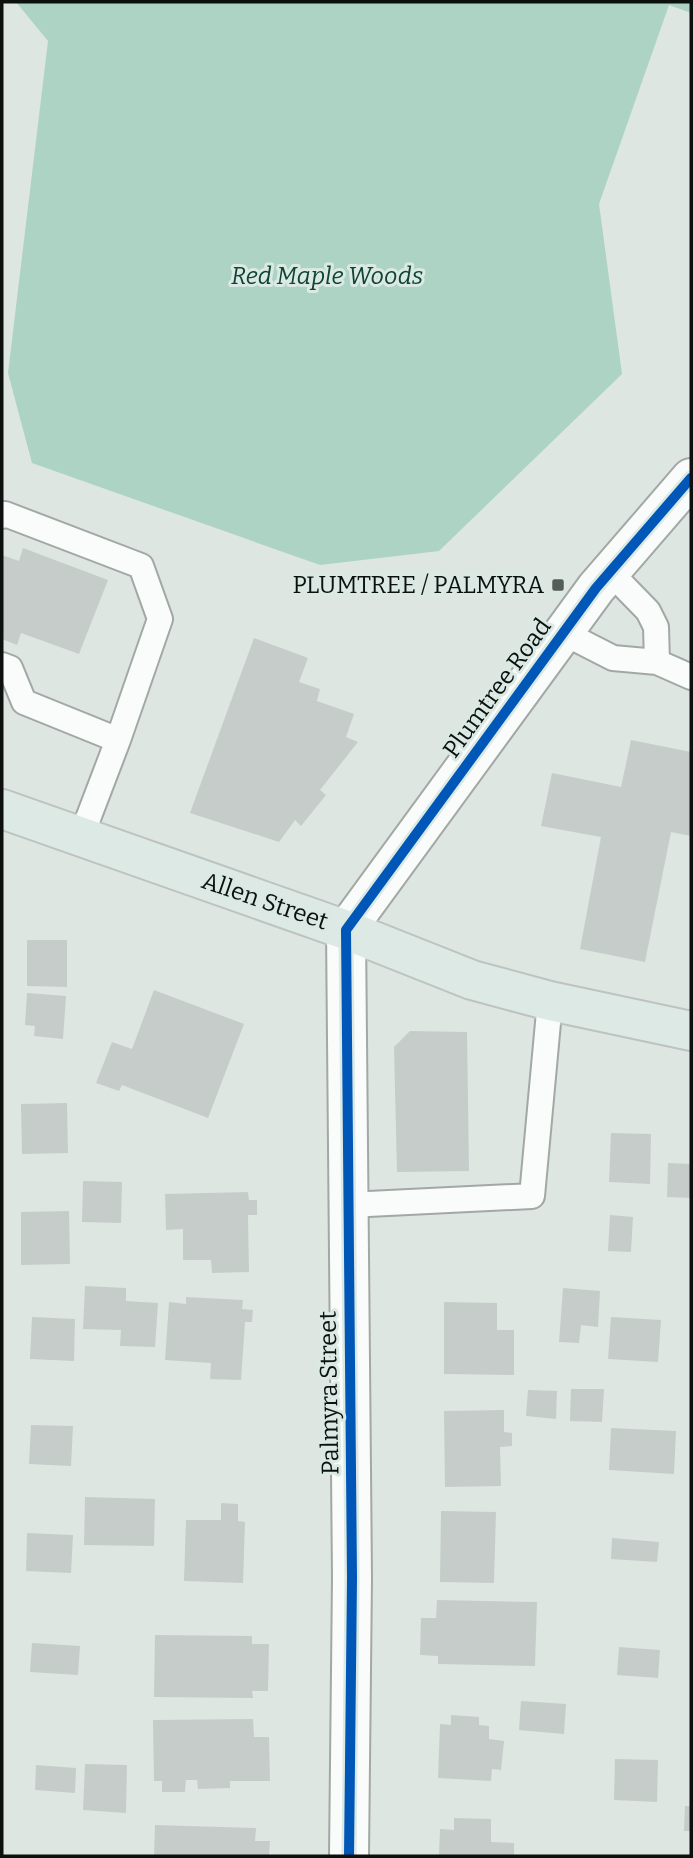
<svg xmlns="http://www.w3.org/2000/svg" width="693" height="1858" font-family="Bitter,serif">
<rect width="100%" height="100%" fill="#dee6e2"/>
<!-- green -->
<path fill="#acd3c4" d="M 16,2 L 691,2 L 691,13 L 669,5 L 599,204 L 622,374 L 439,551 L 320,565 L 32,463 L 8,373 L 48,41 Z"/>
<!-- building -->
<path fill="#c6ccca" d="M 23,548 L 108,580 L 79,654 L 21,633 L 17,645 L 2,639 L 2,555 L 19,561 Z
M 254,638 L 308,658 L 299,682 L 320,689 L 317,701 L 354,714 L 346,737 L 358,742 L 320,790 L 326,795 L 301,826 L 295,820 L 279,842 L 190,813 Z
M 631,740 L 691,752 L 691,836 L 671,832 L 645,962 L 580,949 L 601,837 L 541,826 L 552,773 L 621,787 Z
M 27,940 L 67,940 L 67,987 L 27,986 Z
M 154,990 L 244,1024 L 208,1118 L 122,1085 L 119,1091 L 96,1083 L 112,1042 L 132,1049 Z
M 27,993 L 66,996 L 63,1039 L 34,1036 L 35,1026 L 25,1025 Z
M 410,1031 L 467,1032 L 469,1171 L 397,1172 L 394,1047 Z
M 67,1103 L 68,1153 L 22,1154 L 21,1104 Z
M 611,1133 L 651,1134 L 650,1184 L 609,1182 Z
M 668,1163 L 691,1164 L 691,1198 L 667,1197 Z
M 83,1181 L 122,1182 L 121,1223 L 82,1222 Z
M 248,1192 L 249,1200 L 257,1200 L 257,1215 L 248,1215 L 249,1272 L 212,1273 L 211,1260 L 183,1260 L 183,1229 L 166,1230 L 165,1194 Z
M 69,1211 L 70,1264 L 21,1265 L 21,1212 Z
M 610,1215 L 633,1217 L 631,1252 L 608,1251 Z
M 85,1286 L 126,1288 L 126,1301 L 158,1303 L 155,1347 L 120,1346 L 121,1330 L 83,1329 Z
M 563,1288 L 600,1291 L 598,1327 L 581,1325 L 579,1343 L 559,1342 Z
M 186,1297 L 243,1300 L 242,1309 L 253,1310 L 252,1322 L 245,1322 L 241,1380 L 210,1379 L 211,1363 L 165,1360 L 169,1302 L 186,1304 Z
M 444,1302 L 497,1303 L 497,1330 L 514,1330 L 514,1375 L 444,1374 Z
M 32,1317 L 75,1319 L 74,1361 L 30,1359 Z
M 611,1317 L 661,1320 L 658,1362 L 608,1359 Z
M 571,1389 L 604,1389 L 602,1422 L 570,1421 Z
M 528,1390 L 557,1391 L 556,1419 L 526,1416 Z
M 504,1410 L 504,1432 L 512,1433 L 512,1446 L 500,1447 L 501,1486 L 445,1487 L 444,1411 Z
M 31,1425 L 73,1426 L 71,1466 L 29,1464 Z
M 611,1428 L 676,1431 L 674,1474 L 609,1470 Z
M 85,1497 L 155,1499 L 154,1546 L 84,1545 Z
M 221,1503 L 238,1504 L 238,1521 L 245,1522 L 243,1583 L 184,1581 L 186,1520 L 221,1520 Z
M 441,1511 L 496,1512 L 494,1583 L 440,1582 Z
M 27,1533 L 73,1535 L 71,1573 L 26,1571 Z
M 612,1538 L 659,1542 L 657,1562 L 611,1559 Z
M 437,1600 L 537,1602 L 535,1666 L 438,1664 L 438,1656 L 420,1655 L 421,1618 L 436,1618 Z
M 155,1635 L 252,1636 L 252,1644 L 269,1644 L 268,1691 L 252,1691 L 253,1698 L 154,1697 Z
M 32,1643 L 80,1646 L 78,1675 L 30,1672 Z
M 619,1647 L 660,1650 L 658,1678 L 617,1675 Z
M 521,1701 L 566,1704 L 564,1734 L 519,1730 Z
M 451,1715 L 479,1717 L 479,1725 L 489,1726 L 489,1739 L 504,1741 L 501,1770 L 492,1769 L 491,1781 L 438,1778 L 440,1724 L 451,1725 Z
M 253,1719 L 254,1737 L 269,1737 L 270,1781 L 230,1781 L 230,1788 L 198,1789 L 197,1780 L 186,1780 L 185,1792 L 162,1792 L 162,1781 L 154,1781 L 153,1720 Z
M 615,1759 L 658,1760 L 657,1802 L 614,1800 Z
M 85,1764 L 127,1765 L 126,1813 L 83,1810 Z
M 36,1765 L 76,1768 L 75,1793 L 35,1790 Z
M 685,1806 L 691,1806 L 691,1831 L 684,1831 Z
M 454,1818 L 491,1819 L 491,1842 L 514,1843 L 514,1856 L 439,1856 L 440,1829 L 454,1830 Z
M 155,1825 L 256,1828 L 255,1841 L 270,1841 L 269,1856 L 154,1856 Z"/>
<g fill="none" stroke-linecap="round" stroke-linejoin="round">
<!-- service casing -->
<g stroke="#a2a8a5" stroke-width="28">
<path id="service" d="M 2,516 L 5,514 L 141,566 L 160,619 L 118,740 L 81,837
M 564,633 L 613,658 L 657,662 L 656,627 L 648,611 L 610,572
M 657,662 L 691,677
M 2,665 L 10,668 L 24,702 L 118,740
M 348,1205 L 532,1196 L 550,1001"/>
</g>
<!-- minor casing -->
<g stroke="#a2a8a5" stroke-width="42">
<path id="minor" d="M 346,930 L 352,1578 L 349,1856"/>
</g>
<!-- tertiary casing -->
<g stroke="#a2a8a5" stroke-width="42">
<path id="tertiary" d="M 346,930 L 596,588 L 691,478"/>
</g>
<!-- primary casing -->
<g stroke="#bec2c0" stroke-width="42">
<path id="primary" d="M 2,809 L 346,930 L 472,980 L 550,1001 L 691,1031"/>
</g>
<!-- service -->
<use href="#service" stroke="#fafbfb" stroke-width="24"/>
<!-- minor -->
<use href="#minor" stroke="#fafbfb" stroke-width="38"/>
<!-- tertiary -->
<use href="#tertiary" stroke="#fafbfb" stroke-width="38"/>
<!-- primary -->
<use href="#primary" stroke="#dde9e5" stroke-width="38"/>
<!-- cycleway casing -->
<g stroke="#dae9e3" stroke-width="15">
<path id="cycleway" d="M 349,1856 L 352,1578 L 346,930 L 596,588 L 691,478"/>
</g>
<!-- cycleway -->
<use href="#cycleway" stroke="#0057b8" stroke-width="10"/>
</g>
<!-- markers -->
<rect fill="#565c59" stroke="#dae9e3" stroke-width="2.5" x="551" y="578" width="14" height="14" rx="3.5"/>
<g text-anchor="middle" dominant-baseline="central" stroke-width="6" stroke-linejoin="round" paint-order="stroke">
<!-- park labels -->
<g font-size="24" font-style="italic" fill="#104435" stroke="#dae9e3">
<text x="327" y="276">Red Maple Woods</text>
</g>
<!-- poi labels -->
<g font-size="24" fill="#0c110f" stroke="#dae9e3" text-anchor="end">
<text x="544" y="585">PLUMTREE / PALMYRA</text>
</g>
<!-- street labels -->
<g font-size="24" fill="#0c110f" stroke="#dae9e3">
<text transform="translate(497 688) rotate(-54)">Plumtree Road</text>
<text transform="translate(265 901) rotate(19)">Allen Street</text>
<text transform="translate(329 1393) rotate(-91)">Palmyra Street</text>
</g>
</g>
<!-- border -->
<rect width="693" height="1858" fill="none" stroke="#0c110f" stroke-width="7"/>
</svg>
